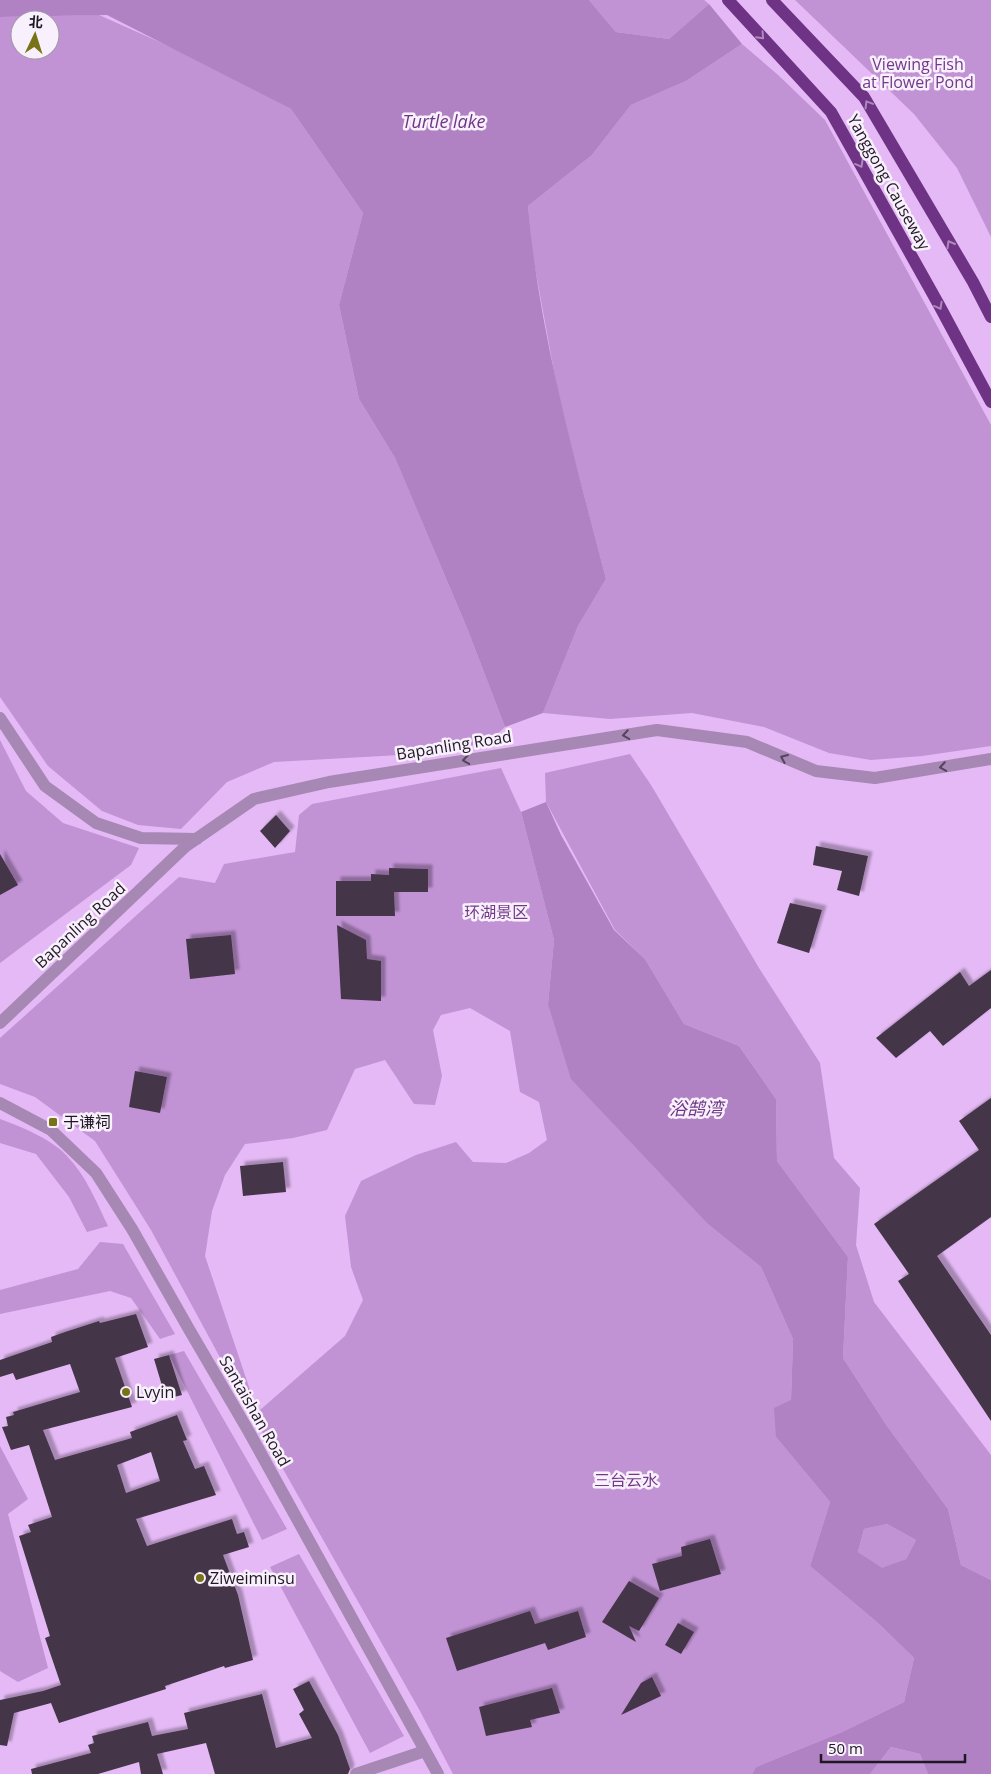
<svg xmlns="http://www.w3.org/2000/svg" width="991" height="1774" font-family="'Open Sans','Noto Sans SC',sans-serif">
<defs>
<filter id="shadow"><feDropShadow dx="4.5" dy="-4.5" stdDeviation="1" flood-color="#0004"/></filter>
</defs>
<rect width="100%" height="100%" fill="#f2defb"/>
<!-- green -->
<path fill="#e4b9f5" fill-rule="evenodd" d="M 0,0 L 991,0 L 991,1774 L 0,1774 ZM 20,20 L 50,20 L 50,50 L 20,50 Z"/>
<!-- forest -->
<path fill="#c192d4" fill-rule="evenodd" d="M 589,0 L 704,0 L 709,4 L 669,39 L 616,32 Z
M 795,0 L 991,0 L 991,237 L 957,168 L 914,114 Z
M 99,15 L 191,56 L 291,109 L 363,213 L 339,305 L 359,399 L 395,458 L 467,628 L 505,727 L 488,742 L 436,753 L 274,762 L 227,782 L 181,829 L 138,825 L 102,811 L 48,766 L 0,697 L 0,17 ZM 20,20 L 50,20 L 50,50 L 20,50 Z
M 742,44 L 777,74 L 825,120 L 991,425 L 991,746 L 922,756 L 871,760 L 829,753 L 764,727 L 692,713 L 610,719 L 543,713 L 578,626 L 606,579 L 560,404 L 532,251 L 528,206 L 592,155 L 631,105 L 686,81 Z
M 0,740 L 26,791 L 63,823 L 139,848 L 131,865 L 0,963 Z
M 630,754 L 651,785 L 759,968 L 820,1063 L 834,1158 L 860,1188 L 856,1245 L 874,1302 L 991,1455 L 991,1580 L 961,1565 L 948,1509 L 887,1426 L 843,1358 L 848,1257 L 777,1161 L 776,1099 L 739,1046 L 684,1024 L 645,959 L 615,930 L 546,802 L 545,773 Z
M 501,768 L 521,812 L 554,940 L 548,1004 L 709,1225 L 761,1267 L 793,1339 L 791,1400 L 776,1437 L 830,1502 L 810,1566 L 878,1623 L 914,1658 L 904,1702 L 842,1732 L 756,1767 L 752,1774 L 453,1774 L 420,1711 L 253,1416 L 345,1336 L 363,1300 L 351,1267 L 345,1216 L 361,1181 L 416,1155 L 456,1142 L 473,1162 L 506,1163 L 529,1153 L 547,1140 L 539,1102 L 520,1092 L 510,1031 L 470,1008 L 441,1015 L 433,1030 L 442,1076 L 435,1105 L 414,1104 L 385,1060 L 355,1069 L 327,1130 L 293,1138 L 245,1144 L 225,1175 L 212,1211 L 205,1256 L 250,1390 L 242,1398 L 151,1230 L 95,1141 L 35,1097 L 0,1084 L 0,1038 L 179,877 L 215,883 L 224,864 L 295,852 L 299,815 L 312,804 Z
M 0,1119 C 20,1126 53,1140 67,1156 C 86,1176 96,1201 108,1226 L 87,1232 L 69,1197 L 36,1154 L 0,1143 Z
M 100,1242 L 123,1244 L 175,1334 L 160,1339 L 131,1298 L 110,1291 L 0,1314 L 0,1290 L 78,1269 Z
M 184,1351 L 287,1529 L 262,1540 L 169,1355 Z
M 0,1446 L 28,1499 L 8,1514 L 48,1668 L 18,1682 L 0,1671 Z
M 887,1524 L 916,1540 L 906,1559 L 882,1569 L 858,1552 L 864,1529 Z
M 299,1554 L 404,1736 L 370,1753 L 270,1567 Z
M 891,1747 L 920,1754 L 928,1774 L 870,1774 Z"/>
<!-- water -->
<path fill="#b082c3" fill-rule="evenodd" d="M 0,0 L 589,0 L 616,32 L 669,39 L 709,4 L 742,44 L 686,81 L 631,105 L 592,155 L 528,206 C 539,333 574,456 606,579 L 578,626 L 543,713 L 505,727 L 467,628 L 395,458 L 359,399 L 339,305 L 363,213 L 291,109 L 107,15 L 0,17 Z
M 546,802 L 561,835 L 614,930 L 645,959 L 684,1024 L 739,1046 L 776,1099 L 777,1161 L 848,1257 L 843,1358 L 887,1426 L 948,1509 L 961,1565 L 991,1580 L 991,1774 L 928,1774 L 920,1754 L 891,1747 L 870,1774 L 752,1774 L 756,1767 L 842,1732 L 904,1702 L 914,1658 L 878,1623 L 810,1566 L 830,1502 L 776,1437 L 774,1408 L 791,1400 L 793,1339 L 761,1267 L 709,1225 L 571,1079 L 548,1004 L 554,940 L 521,812 ZM 887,1524 L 916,1540 L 906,1559 L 882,1568 L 858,1552 L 864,1529 Z"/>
<!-- building -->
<path fill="#44344a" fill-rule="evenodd" filter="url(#shadow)" d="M 276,815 L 290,831 L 275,848 L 260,831 Z
M 816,846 L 868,856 L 859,896 L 837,890 L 842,871 L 813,865 Z
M 0,854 L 18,885 L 0,895 Z
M 389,868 L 428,869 L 428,892 L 394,892 L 395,916 L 336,916 L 336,881 L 371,881 L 371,874 L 389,875 Z
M 790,903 L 822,910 L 809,953 L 777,943 Z
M 337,925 L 366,940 L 367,959 L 381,961 L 381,1001 L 341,999 Z
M 231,935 L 235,974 L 190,979 L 186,939 Z
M 991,970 L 991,1008 L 943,1046 L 930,1031 L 896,1058 L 876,1038 L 960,972 L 969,986 Z
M 135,1071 L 167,1077 L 160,1113 L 129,1107 Z
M 991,1098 L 991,1217 L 937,1256 L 991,1335 L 991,1421 L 898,1281 L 909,1274 L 874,1224 L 979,1150 L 959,1121 Z
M 283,1162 L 286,1192 L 243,1196 L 240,1166 Z
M 136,1314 L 148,1347 L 115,1358 L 132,1407 L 43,1430 L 55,1460 L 132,1438 L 130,1432 L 177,1415 L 187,1440 L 183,1441 L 195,1469 L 204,1466 L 216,1495 L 136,1519 L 147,1546 L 232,1519 L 237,1534 L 244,1532 L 249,1547 L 223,1555 L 238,1595 L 253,1660 L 225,1668 L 224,1666 L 165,1686 L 166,1689 L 59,1723 L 51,1703 L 14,1713 L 7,1746 L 0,1745 L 0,1700 L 43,1691 L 61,1685 L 45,1638 L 50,1636 L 19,1536 L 31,1532 L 28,1525 L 52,1517 L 29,1445 L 11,1450 L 2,1427 L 8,1426 L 6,1417 L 14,1415 L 13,1412 L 80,1392 L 70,1364 L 16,1380 L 13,1373 L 0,1377 L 0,1360 L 52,1342 L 51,1337 L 65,1332 L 99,1321 L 100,1323 ZM 151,1452 L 160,1481 L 126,1493 L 117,1465 Z
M 169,1355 L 182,1395 L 166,1399 L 154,1359 Z
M 710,1539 L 721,1574 L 660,1591 L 652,1564 L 682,1556 L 681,1547 Z
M 629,1581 L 659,1598 L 639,1631 L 629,1626 L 636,1642 L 602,1622 Z
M 530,1611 L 535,1624 L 578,1611 L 586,1637 L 548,1650 L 545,1643 L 457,1671 L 446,1638 Z
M 678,1623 L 694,1632 L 681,1654 L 665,1645 Z
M 652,1677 L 661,1696 L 621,1715 L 641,1683 Z
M 309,1681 L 338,1735 L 350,1769 L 348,1774 L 215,1774 L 206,1743 L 157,1754 L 163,1774 L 141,1774 L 139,1762 L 98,1774 L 32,1774 L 31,1769 L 91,1753 L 88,1745 L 94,1743 L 92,1736 L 148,1722 L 152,1736 L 188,1729 L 184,1713 L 262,1694 L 276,1748 L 312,1738 L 299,1714 L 304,1710 L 293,1689 Z
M 552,1688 L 560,1713 L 530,1720 L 532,1727 L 486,1736 L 479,1707 Z"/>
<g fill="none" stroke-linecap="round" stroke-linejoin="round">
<!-- minor -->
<path stroke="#a787b4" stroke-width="12" d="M 0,718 L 45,786 L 96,823 L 141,838 L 197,839
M 0,1023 L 186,846 L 254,799 L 329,782 L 657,730 L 747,742 L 816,771 L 875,778 L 991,759
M 0,1103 L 51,1130 L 96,1173 L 132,1229 L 190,1331 L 249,1432 L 438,1774
M 356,1774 L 425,1751"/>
<!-- major -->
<path stroke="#6f3385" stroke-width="12" d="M 728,0 L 831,112 L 939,305 L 991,402
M 772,0 L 864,97 L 973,282 L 991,317"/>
</g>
<!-- one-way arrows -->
<defs><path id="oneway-chevron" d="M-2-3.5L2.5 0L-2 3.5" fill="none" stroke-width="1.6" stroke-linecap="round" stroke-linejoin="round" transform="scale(1.25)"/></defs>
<g stroke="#ad88bb">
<use href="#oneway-chevron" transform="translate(761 36) rotate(47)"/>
<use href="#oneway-chevron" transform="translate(868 104) rotate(-121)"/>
<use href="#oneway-chevron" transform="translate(860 164) rotate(61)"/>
<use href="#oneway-chevron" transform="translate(950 244) rotate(-120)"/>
<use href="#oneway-chevron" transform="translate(939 306) rotate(61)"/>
</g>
<g stroke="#55445c">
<use href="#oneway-chevron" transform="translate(626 735) rotate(171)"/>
<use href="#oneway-chevron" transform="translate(784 758) rotate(-157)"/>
<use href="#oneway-chevron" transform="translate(466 760) rotate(171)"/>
<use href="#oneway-chevron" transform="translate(943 767) rotate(171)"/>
</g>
<!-- markers -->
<g fill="#797317" stroke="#f8f0fc" stroke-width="2">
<rect x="48" y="1117" width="10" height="10" rx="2.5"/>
<circle cx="126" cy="1392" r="5"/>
<circle cx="200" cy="1578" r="5"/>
</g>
<g text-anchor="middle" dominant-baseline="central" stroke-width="5" stroke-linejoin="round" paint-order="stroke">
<!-- park labels -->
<g font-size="16" fill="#733989" stroke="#f8f0fc">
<text x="918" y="64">Viewing Fish<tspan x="918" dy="18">at Flower Pond</tspan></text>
<text x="496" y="912">环湖景区</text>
<text x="626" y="1480">三台云水</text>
</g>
<!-- street labels -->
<g font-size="16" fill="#1f1822" stroke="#f8f0fc">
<text transform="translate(889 182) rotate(61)">Yanggong Causeway</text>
<text transform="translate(454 745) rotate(-9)">Bapanling Road</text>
<text transform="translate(80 925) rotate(-43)">Bapanling Road</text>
<text transform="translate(255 1411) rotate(60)">Santaishan Road</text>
</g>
<!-- poi labels -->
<g font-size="16" fill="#1f1822" stroke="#f8f0fc" text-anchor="start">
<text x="63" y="1122">于谦祠</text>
<text x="136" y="1392">Lvyin</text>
<text x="210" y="1578">Ziweiminsu</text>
</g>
<!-- water labels -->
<g font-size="18" font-style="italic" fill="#6f3685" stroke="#f8f0fc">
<text x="444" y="121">Turtle lake</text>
<text x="696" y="1108">浴鹄湾</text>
</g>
</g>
<!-- north arrow -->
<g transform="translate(35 35) rotate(4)"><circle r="24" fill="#f8f0fc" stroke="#a19aa5"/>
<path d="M0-4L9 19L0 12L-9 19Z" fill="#797317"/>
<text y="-8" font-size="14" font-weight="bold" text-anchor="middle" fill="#1f1822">北</text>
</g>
<!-- scale -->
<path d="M821 1754v8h144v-8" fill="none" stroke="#1f1822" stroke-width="2.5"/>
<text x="828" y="1754" font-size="15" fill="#1f1822" stroke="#f8f0fc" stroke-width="4" paint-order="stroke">50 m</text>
</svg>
